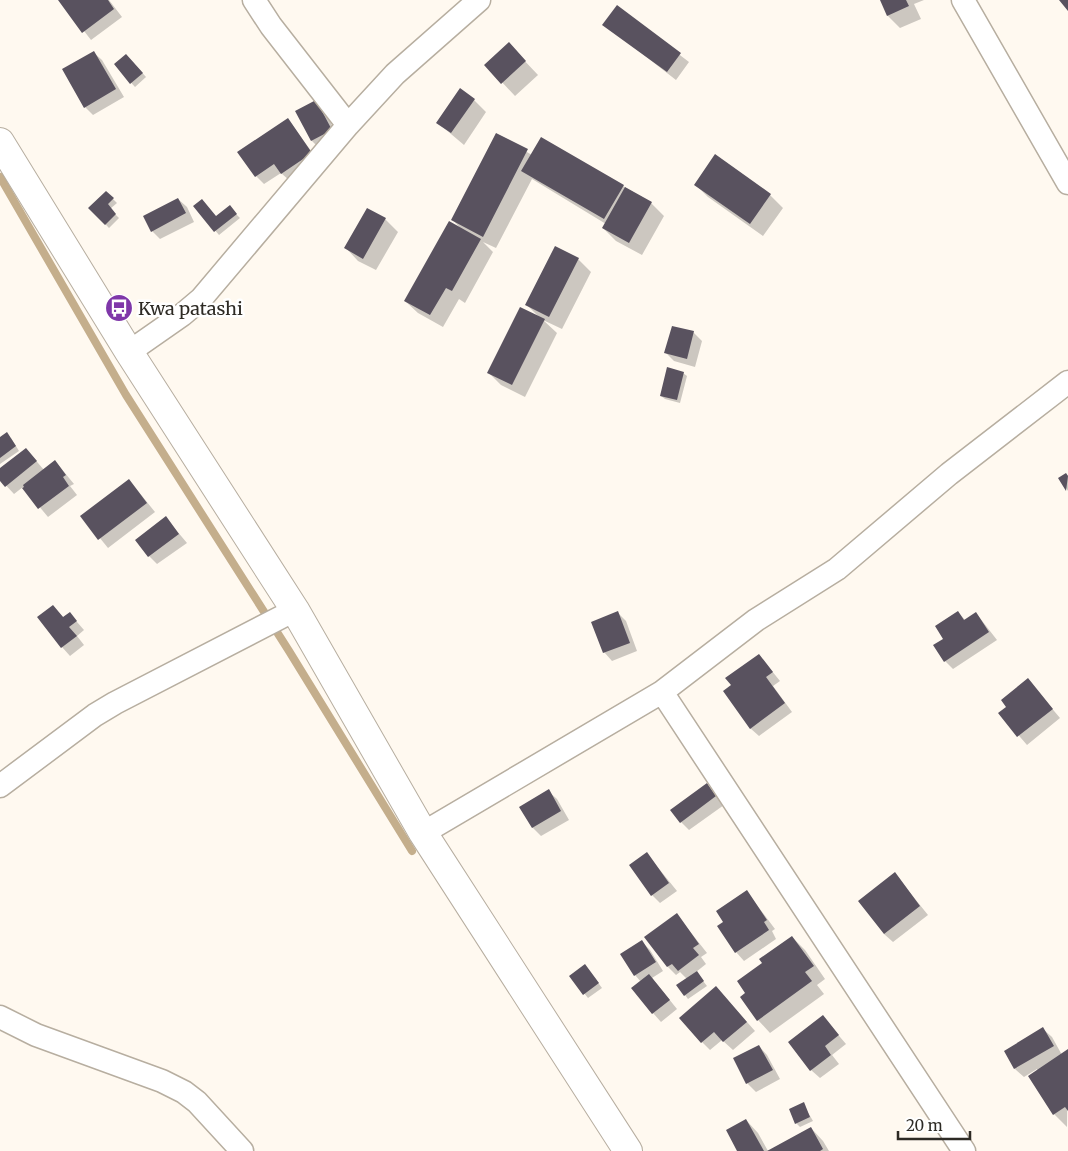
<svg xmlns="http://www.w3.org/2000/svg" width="1068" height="1151" font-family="Merriweather,serif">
<rect width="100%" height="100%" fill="#fff9f0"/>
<!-- shadow -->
<path fill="#0003" d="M 60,0 L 109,0 L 122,17 L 91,40 Z
M 881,0 L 924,0 L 914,4 L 921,19 L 900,28 L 888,16 Z
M 617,7 L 689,62 L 676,80 L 604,24 Z
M 93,52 L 102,60 L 124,97 L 93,115 L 85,107 Z
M 521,57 L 538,75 L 515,96 L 486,65 Z
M 130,59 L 146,77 L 135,87 L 115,65 Z
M 474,100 L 486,112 L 464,145 L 438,123 Z
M 315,101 L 324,110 L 339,139 L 320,149 L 312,141 L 297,111 Z
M 288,119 L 319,162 L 290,181 L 281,173 L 264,184 L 256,176 Z
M 496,134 L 532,155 L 623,186 L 651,203 L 664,216 L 642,255 L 616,241 L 603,228 L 606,224 L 532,179 L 496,248 L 483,242 L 493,252 L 465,303 L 459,299 L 443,327 L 418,313 L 405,301 L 460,228 L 453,220 Z
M 715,156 L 770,195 L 783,208 L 763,236 L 708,197 L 695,184 Z
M 106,192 L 117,203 L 110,209 L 119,218 L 109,228 L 90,208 Z
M 178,199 L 187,207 L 194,222 L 160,239 L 152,231 Z
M 195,207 L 216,218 L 233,211 L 240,218 L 219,235 Z
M 385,219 L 398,232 L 376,270 L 358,261 L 346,248 Z
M 578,259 L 591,272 L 562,329 L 543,320 L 557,333 L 525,397 L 501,385 L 489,373 L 540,318 L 527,305 Z
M 693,332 L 702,341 L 695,367 L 674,361 L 666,353 Z
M 683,373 L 687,376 L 680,403 L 665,399 L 661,396 Z
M 11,438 L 19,451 L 0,464 L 0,439 Z
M 26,449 L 44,470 L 55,461 L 74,484 L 70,486 L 77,495 L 48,517 L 23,487 L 14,494 L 0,479 L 0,470 Z
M 1066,474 L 1068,476 L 1068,491 L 1060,478 Z
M 129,480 L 155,512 L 108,548 L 82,516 Z
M 166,518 L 187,543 L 157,564 L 149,556 Z
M 53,606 L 64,618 L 70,614 L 84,630 L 77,636 L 84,645 L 70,656 L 62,647 Z
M 958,612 L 965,620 L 976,613 L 997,640 L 953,669 L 945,661 L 945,639 Z
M 618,613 L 626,621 L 637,651 L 612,661 L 604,652 Z
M 759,655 L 780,681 L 773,686 L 792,712 L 759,736 L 750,728 L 732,686 Z
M 1028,680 L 1060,718 L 1027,745 L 1000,714 L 1008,708 Z
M 707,785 L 724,805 L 689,830 L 681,822 Z
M 548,791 L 557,799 L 569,820 L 541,836 L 533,828 L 521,807 Z
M 647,854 L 677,891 L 660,903 L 652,895 Z
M 895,874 L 928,915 L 893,942 L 884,934 Z
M 747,892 L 775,929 L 772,931 L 776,939 L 744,961 L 736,952 L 725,922 Z
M 677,915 L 707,953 L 701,957 L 706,964 L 696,972 L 707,986 L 688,999 L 685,995 L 687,979 L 680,972 L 676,975 L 668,967 Z
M 792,937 L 805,950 L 825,979 L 817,985 L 824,994 L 770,1033 L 758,1020 L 747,993 L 764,964 Z
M 642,942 L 650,950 L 663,971 L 652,978 L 677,1009 L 661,1022 L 653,1013 L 641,982 L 635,975 Z
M 585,965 L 602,988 L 588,998 L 570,976 Z
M 724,996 L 755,1031 L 733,1050 L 722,1040 L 710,1050 L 702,1042 Z
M 823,1017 L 846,1044 L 832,1055 L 839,1064 L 820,1078 L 811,1070 Z
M 1043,1029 L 1052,1037 L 1062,1055 L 1068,1051 L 1067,1127 L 1054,1114 L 1037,1069 L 1024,1077 L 1015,1069 L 1005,1051 Z
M 759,1046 L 767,1055 L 780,1079 L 756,1092 L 747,1083 Z
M 803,1104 L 813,1121 L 800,1127 L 796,1123 Z
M 746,1120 L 758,1133 L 768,1151 L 739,1151 Z
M 811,1128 L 823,1141 L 829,1151 L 770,1151 Z"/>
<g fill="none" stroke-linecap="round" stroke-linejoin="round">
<!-- stream -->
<path stroke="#c4ae8c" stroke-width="8" d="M 0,177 L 126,395 L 289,651 L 412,851"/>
</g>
<!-- building -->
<path fill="#59525f" d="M 58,0 L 108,0 L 114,9 L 82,33 Z
M 880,0 L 906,0 L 909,6 L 887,16 Z
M 1059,0 L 1068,0 L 1068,11 Z
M 617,5 L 681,53 L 667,72 L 602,25 Z
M 509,42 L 526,61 L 501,84 L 484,65 Z
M 94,51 L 116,89 L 84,108 L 62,69 Z
M 126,54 L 143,73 L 130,84 L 114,64 Z
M 460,88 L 475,99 L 451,133 L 436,123 Z
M 316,100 L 332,130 L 311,141 L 295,111 Z
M 288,118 L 312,153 L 281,174 L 274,164 L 255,177 L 237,152 Z
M 496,133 L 528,149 L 483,237 L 451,220 Z
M 541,137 L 624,185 L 604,219 L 521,171 Z
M 715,154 L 771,194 L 750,224 L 694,185 Z
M 625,187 L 652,202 L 629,243 L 602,228 Z
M 106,191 L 114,198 L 108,204 L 116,214 L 105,225 L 88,208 Z
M 178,198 L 186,213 L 151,232 L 143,216 Z
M 202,199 L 216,216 L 230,205 L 237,214 L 214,232 L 193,206 Z
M 367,208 L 386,218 L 363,259 L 344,248 Z
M 449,221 L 481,239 L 452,291 L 446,288 L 430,315 L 404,301 Z
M 555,246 L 579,258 L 549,317 L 525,305 Z
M 520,307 L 545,319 L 512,385 L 487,373 Z
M 672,326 L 694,331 L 687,359 L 664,353 Z
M 667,367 L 684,372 L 677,400 L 660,396 Z
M 7,432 L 16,446 L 0,458 L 0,437 Z
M 26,448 L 37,461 L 5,487 L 0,481 L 0,468 Z
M 55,460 L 66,475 L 63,477 L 69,486 L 38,509 L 22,488 L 24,487 L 23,485 Z
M 1066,473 L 1068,476 L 1066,491 L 1058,478 Z
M 129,479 L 147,503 L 98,540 L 80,516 Z
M 166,516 L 179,534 L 148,557 L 135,540 Z
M 53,605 L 63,617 L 70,612 L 77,621 L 69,627 L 77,636 L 61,648 L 37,617 Z
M 618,611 L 630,643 L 603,653 L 591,622 Z
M 958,611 L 964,620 L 976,612 L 989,632 L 944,662 L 933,645 L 943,639 L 935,626 Z
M 759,654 L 773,672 L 766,677 L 785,703 L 750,729 L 723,691 L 731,685 L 725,678 Z
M 1028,678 L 1053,709 L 1017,737 L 998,713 L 1006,707 L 1001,700 Z
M 707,783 L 716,796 L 680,823 L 670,810 Z
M 549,789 L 561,811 L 532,828 L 519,807 Z
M 647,852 L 669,883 L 651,896 L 629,865 Z
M 895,872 L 920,906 L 884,934 L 858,901 Z
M 747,890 L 767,920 L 764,922 L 769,930 L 735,953 L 717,926 L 723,922 L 716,911 Z
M 677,913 L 699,944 L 693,948 L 699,955 L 678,971 L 672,964 L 667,967 L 644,937 Z
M 792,936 L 814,966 L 805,972 L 812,981 L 757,1021 L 740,997 L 745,993 L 737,981 L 762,963 L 759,959 Z
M 642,940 L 656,962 L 634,976 L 620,954 Z
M 585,964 L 599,983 L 583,995 L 569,976 Z
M 697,971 L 704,981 L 684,996 L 676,985 Z
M 649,974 L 670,1000 L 652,1014 L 631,988 Z
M 716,986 L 747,1022 L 723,1042 L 714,1032 L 701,1043 L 679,1018 Z
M 823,1015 L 839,1035 L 825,1046 L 831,1055 L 810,1071 L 788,1042 Z
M 1043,1027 L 1054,1046 L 1014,1069 L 1004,1051 Z
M 759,1045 L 773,1070 L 746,1084 L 733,1058 Z
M 1068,1049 L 1068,1111 L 1065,1107 L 1053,1115 L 1028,1076 Z
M 804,1102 L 810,1117 L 795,1124 L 789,1109 Z
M 746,1119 L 764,1151 L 737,1151 L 726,1130 Z
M 811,1127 L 823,1149 L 820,1151 L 767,1151 Z"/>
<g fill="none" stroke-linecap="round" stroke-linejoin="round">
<!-- street casing -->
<g stroke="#b7aea0" stroke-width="25">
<path id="street" d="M 254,0 L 271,26 L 348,125
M 963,0 L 1068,183
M 129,352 L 182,315 L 201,299 L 348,125 L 395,74 L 479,0
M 662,692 L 964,1151
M 0,786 L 95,715 L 115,703 L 295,610
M 423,833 L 662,692 L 756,620 L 837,569 L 949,474 L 1068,382
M 0,1017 L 36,1035 L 162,1081 L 184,1092 L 197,1102 L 242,1151"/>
</g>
<!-- secondary casing -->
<g stroke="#b7aea0" stroke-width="30">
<path id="secondary" d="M 0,142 L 129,352 L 295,610 L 423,833 L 628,1151"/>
</g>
<!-- street -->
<use href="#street" stroke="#fff" stroke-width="22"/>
<!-- secondary -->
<use href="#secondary" stroke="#fff" stroke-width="28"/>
</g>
<!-- icons -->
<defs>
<g id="bus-disc" transform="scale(1.4375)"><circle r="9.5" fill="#7f37a9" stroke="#fff"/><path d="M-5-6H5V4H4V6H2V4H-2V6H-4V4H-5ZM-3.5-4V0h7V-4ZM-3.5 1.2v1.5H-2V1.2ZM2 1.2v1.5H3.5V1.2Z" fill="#fff"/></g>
</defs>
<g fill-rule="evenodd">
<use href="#bus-disc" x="119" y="308"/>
</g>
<g text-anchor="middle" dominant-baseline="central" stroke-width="5" stroke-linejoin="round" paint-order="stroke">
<!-- poi labels -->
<g font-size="18" fill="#2d2a24" stroke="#fff" text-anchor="start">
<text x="138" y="308">Kwa patashi</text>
</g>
</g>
<!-- scale -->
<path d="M898 1131v8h72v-8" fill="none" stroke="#2d2a24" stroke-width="2.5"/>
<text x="906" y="1131" font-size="15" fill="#2d2a24" stroke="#ffffff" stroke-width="4" paint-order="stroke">20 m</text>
</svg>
